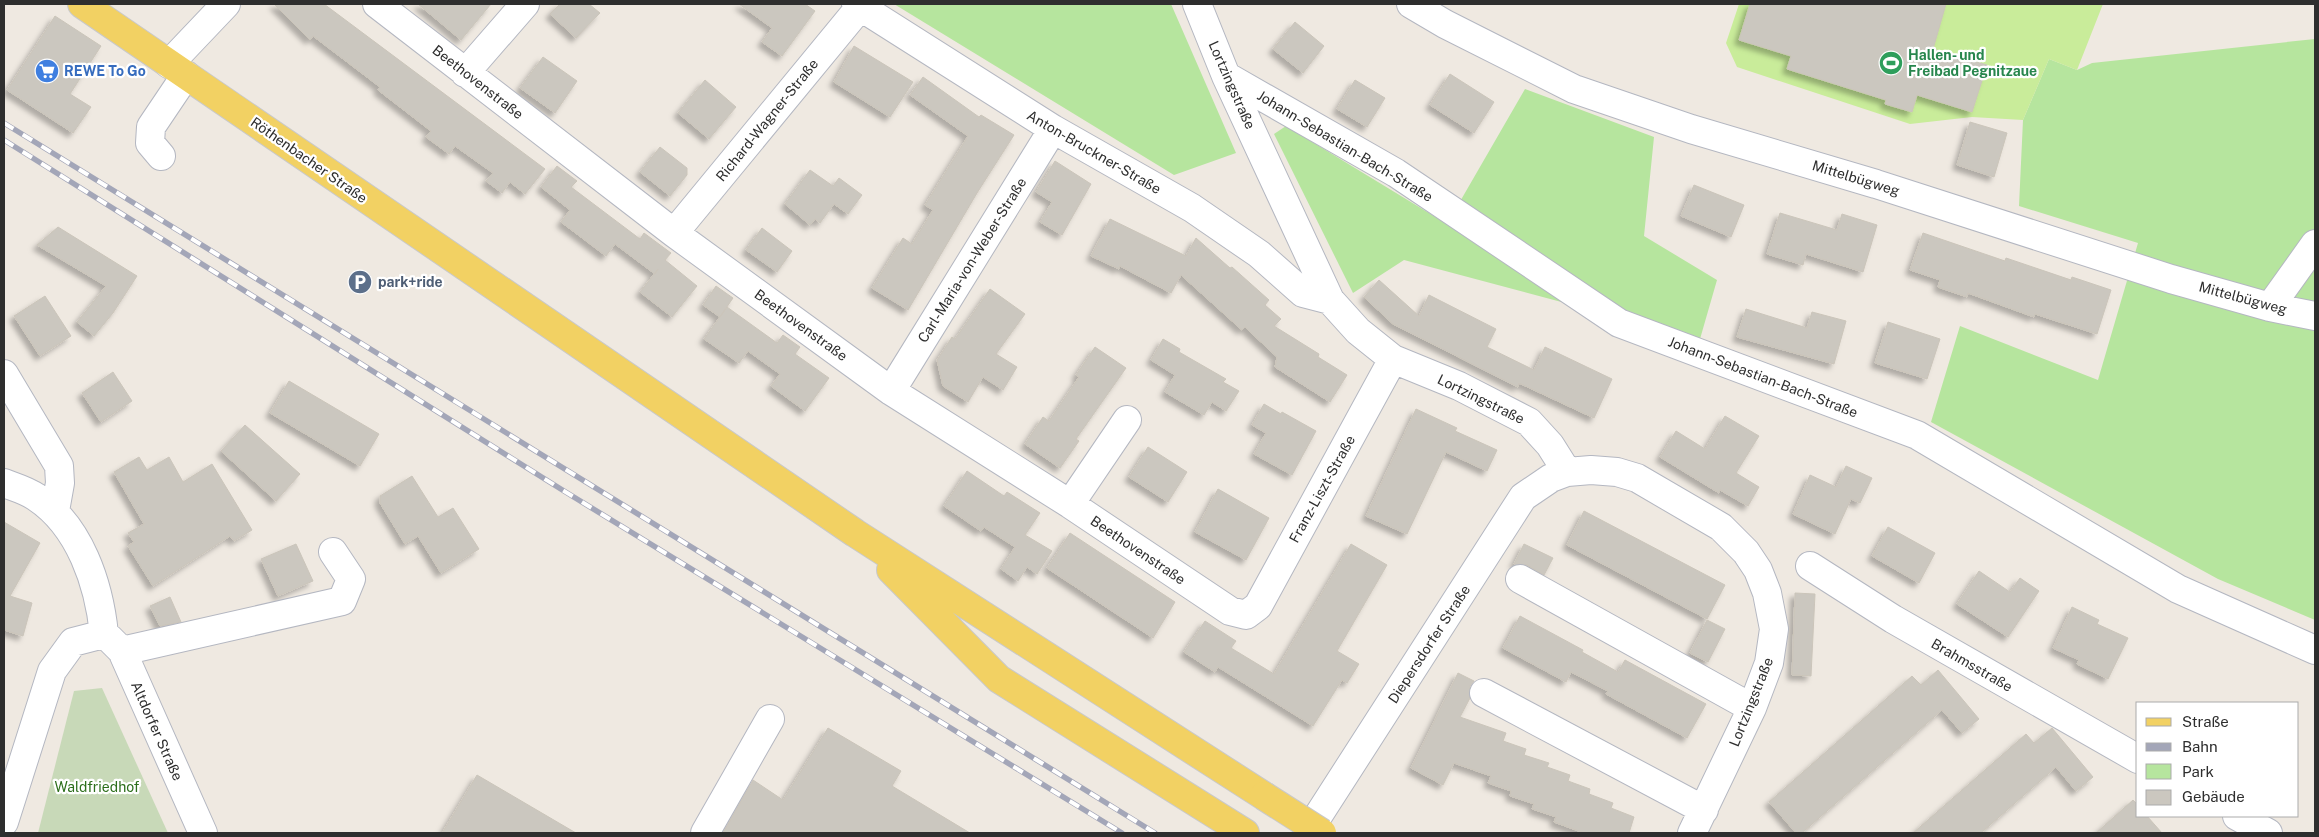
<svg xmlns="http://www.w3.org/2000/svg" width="2319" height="837" font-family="'Public Sans',sans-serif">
<defs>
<filter id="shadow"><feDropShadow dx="-4.5" dy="4.5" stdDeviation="2.5" flood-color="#0004"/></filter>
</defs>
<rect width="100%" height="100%" fill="#efe9e1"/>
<!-- green -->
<path fill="#b6e59e" d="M 894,4 L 1171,4 L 1236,153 L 1174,175 Z
M 2315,39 L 2315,620 L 2218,579 L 1931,422 L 1960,326 L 2098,380 L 2138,243 L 2019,206 L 2023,120 L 2049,59 L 2077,70 L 2092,63 Z
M 1525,89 L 1654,137 L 1644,236 L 1717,280 L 1700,339 L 1404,260 L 1353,293 L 1274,134 L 1286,126 L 1447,224 Z"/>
<!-- cemetery -->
<path fill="#c8d9b8" d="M 102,688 L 168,833 L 38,833 L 74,691 Z"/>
<!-- pitch -->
<path fill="#c9ec9a" d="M 1739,4 L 2103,4 L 2077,70 L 2049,59 L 2023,120 L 1972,117 L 1910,124 L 1737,67 L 1726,43 Z"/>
<!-- building -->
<path fill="#cbc7bf" stroke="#cbc5ba" filter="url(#shadow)" d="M 274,4 L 324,4 L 545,169 L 525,194 L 510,182 L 502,193 L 486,181 L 493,173 L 455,146 L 449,154 L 426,137 L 431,131 L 378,90 L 380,87 L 313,36 L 310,40 Z
M 418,4 L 491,4 L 461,40 Z
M 560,4 L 589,4 L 600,13 L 576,38 L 550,14 Z
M 739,4 L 805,4 L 815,11 L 782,56 L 762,42 L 772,28 Z
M 1750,4 L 1946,4 L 1933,49 L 1987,65 L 1972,112 L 1917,95 L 1912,112 L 1885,104 L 1886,100 L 1787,69 L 1791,56 L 1739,40 Z
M 55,16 L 101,46 L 70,94 L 91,107 L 73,133 L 7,90 Z
M 1295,22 L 1324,46 L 1303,73 L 1273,49 Z
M 854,46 L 913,82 L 890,117 L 834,82 Z
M 543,57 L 577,81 L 555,113 L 520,88 Z
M 1450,74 L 1494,102 L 1474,133 L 1430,105 Z
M 923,77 L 979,117 L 981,115 L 1014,135 L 977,193 L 908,310 L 872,288 L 903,238 L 912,244 L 933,210 L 925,205 L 968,136 L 910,95 Z
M 705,80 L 736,107 L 709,139 L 678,113 Z
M 1355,80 L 1385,98 L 1367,127 L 1337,109 Z
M 1970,122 L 2007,133 L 1994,177 L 1957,165 Z
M 660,147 L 687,168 L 687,175 L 670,196 L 640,172 Z
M 1055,161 L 1091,184 L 1062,235 L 1040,222 L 1052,202 L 1036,192 Z
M 557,166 L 577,181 L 571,187 L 640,239 L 644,233 L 671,253 L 665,260 L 697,286 L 672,317 L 640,292 L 658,269 L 655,274 L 615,244 L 606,256 L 561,222 L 570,210 L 541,187 Z
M 810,170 L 833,186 L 839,178 L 862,195 L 848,214 L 834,204 L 820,223 L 815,219 L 810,225 L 785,204 Z
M 1694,185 L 1744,205 L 1731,237 L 1681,216 Z
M 1780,213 L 1837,230 L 1842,214 L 1877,225 L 1863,272 L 1806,254 L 1803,265 L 1767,254 Z
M 1110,219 L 1186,256 L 1196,238 L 1230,268 L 1232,267 L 1269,300 L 1265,305 L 1281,319 L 1274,326 L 1319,354 L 1318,357 L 1347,375 L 1330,402 L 1275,367 L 1277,357 L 1245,327 L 1242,330 L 1181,275 L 1171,293 L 1120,266 L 1119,269 L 1091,256 Z
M 58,227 L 137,276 L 113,313 L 94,336 L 77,322 L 106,286 L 37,245 Z
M 762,228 L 792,251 L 777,272 L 746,250 Z
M 1923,233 L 2005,261 L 2006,258 L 2071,280 L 2072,277 L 2111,290 L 2097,334 L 2035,314 L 2034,317 L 1968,293 L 1967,297 L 1938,287 L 1940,280 L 1910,270 Z
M 1379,280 L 1419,316 L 1429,295 L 1496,329 L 1487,347 L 1534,370 L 1545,347 L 1612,379 L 1594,418 L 1519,383 L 1518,387 L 1393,324 L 1364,297 Z
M 716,286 L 733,298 L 720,317 L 703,305 Z
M 990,289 L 1025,314 L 996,354 L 1017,367 L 1003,390 L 983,377 L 968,402 L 943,386 L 937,360 L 952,337 L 955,339 Z
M 45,296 L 71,336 L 40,356 L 14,316 Z
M 727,307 L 777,343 L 783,335 L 800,347 L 795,354 L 829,378 L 805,411 L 771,386 L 780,374 L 748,351 L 739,363 L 704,339 Z
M 1746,309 L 1807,328 L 1812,312 L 1846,321 L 1834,364 L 1737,337 Z
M 1888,322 L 1940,339 L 1927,379 L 1875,363 Z
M 1163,339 L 1180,349 L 1179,352 L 1226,379 L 1223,382 L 1239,391 L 1226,411 L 1212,402 L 1204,415 L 1165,392 L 1175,375 L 1151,360 Z
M 1095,347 L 1126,368 L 1076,439 L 1079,441 L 1060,468 L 1025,444 L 1043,417 L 1049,421 L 1079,377 L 1076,375 Z
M 113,372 L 132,401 L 101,422 L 82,393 Z
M 289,381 L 379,434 L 360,466 L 270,413 Z
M 1264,404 L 1281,414 L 1282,412 L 1316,431 L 1292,475 L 1254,454 L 1266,433 L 1252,425 Z
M 1416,409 L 1457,428 L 1455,431 L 1497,450 L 1487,471 L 1446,452 L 1407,534 L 1366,516 Z
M 1725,416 L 1759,436 L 1736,473 L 1759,487 L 1748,506 L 1720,490 L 1719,493 L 1660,457 L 1676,431 L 1705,449 Z
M 245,425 L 300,474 L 276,501 L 221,451 Z
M 1148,447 L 1187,472 L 1168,502 L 1129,477 Z
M 139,457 L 147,470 L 169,457 L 183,482 L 212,464 L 252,530 L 234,541 L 230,536 L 153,586 L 128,546 L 134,542 L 128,533 L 144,524 L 114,472 Z
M 1846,466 L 1872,478 L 1860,503 L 1851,499 L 1835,534 L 1793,514 L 1810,475 L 1836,487 Z
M 967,471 L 1004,496 L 1007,492 L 1040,513 L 1025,535 L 1052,551 L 1037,574 L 1027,567 L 1018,581 L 1001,569 L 1015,547 L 984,527 L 981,531 L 944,506 Z
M 412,476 L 438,517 L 453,508 L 479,549 L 441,573 L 418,536 L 405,544 L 380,503 L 380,496 Z
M 1218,489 L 1269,518 L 1246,560 L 1195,532 Z
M 1584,511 L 1725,585 L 1707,619 L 1567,545 Z
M 4,522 L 40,543 L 10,596 L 32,603 L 23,636 L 4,630 Z
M 1888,527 L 1935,553 L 1919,583 L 1872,556 Z
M 1070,533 L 1175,602 L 1153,638 L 1047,568 Z
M 296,544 L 313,581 L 278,596 L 261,559 Z
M 1351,544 L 1387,565 L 1337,651 L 1359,664 L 1347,683 L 1342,680 L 1313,726 L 1218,667 L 1215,672 L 1184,652 L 1205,621 L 1236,641 L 1231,648 L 1274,674 Z
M 1524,544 L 1553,558 L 1544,575 L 1527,565 L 1514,564 Z
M 1979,571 L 2010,592 L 2020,578 L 2039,591 L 2008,637 L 1957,604 Z
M 1795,593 L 1815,594 L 1811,676 L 1792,675 Z
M 170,597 L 181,622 L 160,626 L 150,606 Z
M 2072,607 L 2099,620 L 2097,624 L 2128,638 L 2108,679 L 2077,664 L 2079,660 L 2053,648 Z
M 1520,616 L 1583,650 L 1582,652 L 1618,672 L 1625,660 L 1706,704 L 1687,738 L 1606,694 L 1608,691 L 1571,672 L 1566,682 L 1503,648 Z
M 1707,620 L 1725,629 L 1708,662 L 1690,653 Z
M 1938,670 L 1979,719 L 1962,733 L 1942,710 L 1802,833 L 1796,833 L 1769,802 L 1912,676 L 1921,685 Z
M 1458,673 L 1474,681 L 1470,686 L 1470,698 L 1460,717 L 1506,733 L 1503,741 L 1526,749 L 1524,755 L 1549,763 L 1547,767 L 1570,775 L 1568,781 L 1590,789 L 1589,794 L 1613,803 L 1611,808 L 1634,817 L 1629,833 L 1584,833 L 1554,822 L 1556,817 L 1532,809 L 1534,804 L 1510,796 L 1511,791 L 1488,783 L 1491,776 L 1454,763 L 1443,785 L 1411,768 Z
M 828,728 L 901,771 L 892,786 L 970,833 L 723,833 L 753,780 L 783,800 Z
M 2052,728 L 2093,777 L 2076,791 L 2056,767 L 1981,833 L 1913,833 L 2026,734 L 2034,743 Z
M 477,775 L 576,833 L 442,833 Z
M 2133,800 L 2138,805 L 2138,816 L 2147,816 L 2162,833 L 2096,833 Z"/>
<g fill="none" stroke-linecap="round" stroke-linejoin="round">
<!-- minor casing -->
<g stroke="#b4b7c1" stroke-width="30">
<path id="minor" d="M 377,4 L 674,233 L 891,391 L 1070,504 L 1230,611 L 1246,615 L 1258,606 L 1393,359
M 856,4 L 1053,129 L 1192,208 L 1259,254 L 1303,293 L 1330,300
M 1197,4 L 1226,76 L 1330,300 L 1358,331 L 1393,359 L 1459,386 L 1529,422 L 1550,445 L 1567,472
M 1411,4 L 1445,24 L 1574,89 L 1691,129 L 1876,184 L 2171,279 L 2270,307 L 2315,316
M 169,64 L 226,4
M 465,73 L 525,4
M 1226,76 L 1396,173 L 1619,323 L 1917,435 L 2178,589 L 2315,650
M 161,156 L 150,143 L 151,127 L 186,75
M 674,233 L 860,7
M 2270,307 L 2315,244
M 4,374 L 59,466 L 60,483 L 55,511
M 891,391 L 1053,129
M 4,483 C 14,487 26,490 36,497 C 80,526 99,584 104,634
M 1070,504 L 1127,420
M 1810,566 L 1893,619 L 2138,759
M 1520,579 L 1752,708
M 109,638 L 122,651 L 203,833
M 122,651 L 342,601 L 351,579 L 333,552
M 1484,693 L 1704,810
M 2237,816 L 2268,833
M 4,822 L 52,671 L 73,642 L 104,634
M 705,833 L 770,719
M 1307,833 L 1523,497 L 1551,478 L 1567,472 L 1591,470 L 1617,472 L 1637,478 L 1721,527 L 1746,552 L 1758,570 L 1767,593 L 1774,629 L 1769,663 L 1752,708 L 1692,833"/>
</g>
<!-- major casing -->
<g stroke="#c9c9c9" stroke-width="30">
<path id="major" d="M 82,4 L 855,533 L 1264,796
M 891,570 L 999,679 L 1245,833"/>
</g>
<!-- minor -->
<use href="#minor" stroke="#fff" stroke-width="28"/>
<!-- major -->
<use href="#major" stroke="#f2d163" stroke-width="28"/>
<!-- rail casing -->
<g stroke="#a3a6b8" stroke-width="5.5">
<path id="rail" d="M 4,123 L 1155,833
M 4,140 L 564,491 L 1122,833"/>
</g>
<!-- rail -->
<use href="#rail" stroke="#fff" stroke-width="4" stroke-dasharray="11" stroke-linecap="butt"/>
<!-- major-bridge casing -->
<g stroke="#c9c9c9" stroke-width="30" stroke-linecap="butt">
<path id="major-bridge" d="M 1264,796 L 1322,833"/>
</g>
<!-- major-bridge -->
<use href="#major-bridge" stroke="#f2d163" stroke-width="28"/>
</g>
<!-- icons -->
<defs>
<g id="stadium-disc" transform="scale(1.25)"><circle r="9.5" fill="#2e9e5b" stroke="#fff"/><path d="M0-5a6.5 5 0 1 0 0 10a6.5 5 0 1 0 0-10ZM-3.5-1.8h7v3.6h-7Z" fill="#fff"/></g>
<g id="supermarket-disc" transform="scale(1.25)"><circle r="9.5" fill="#3f7fe0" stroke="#fff"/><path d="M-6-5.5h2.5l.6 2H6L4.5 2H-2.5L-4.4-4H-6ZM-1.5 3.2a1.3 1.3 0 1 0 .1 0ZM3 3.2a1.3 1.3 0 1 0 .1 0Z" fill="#fff"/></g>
<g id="parking-disc" transform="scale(1.25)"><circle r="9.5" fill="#5c6f8a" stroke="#fff"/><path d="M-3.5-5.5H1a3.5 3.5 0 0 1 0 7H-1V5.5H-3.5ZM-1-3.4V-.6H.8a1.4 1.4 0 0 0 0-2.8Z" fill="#fff"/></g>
</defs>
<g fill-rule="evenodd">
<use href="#stadium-disc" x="1891" y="63"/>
<use href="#supermarket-disc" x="47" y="71"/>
<use href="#parking-disc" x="360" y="282"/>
</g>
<g text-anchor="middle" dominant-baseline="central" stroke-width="4.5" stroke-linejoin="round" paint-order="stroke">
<!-- leisure labels -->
<g font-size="14" font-weight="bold" fill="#27864d" stroke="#fff" text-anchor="start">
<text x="1908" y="55">Hallen- und<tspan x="1908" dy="16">Freibad Pegnitzaue</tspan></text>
</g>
<!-- shop labels -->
<g font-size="14" font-weight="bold" fill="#366cbe" stroke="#fff" text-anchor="start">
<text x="64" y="71">REWE To Go</text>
</g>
<!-- street labels -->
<g font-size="14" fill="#2e2e2e" stroke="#fff">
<text transform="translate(478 82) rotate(38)">Beethovenstraße</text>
<text transform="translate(1232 85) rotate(66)">Lortzingstraße</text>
<text transform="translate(767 120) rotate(-51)">Richard-Wagner-Straße</text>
<text transform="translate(1345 146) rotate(31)">Johann-Sebastian-Bach-Straße</text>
<text transform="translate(1094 152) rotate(30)">Anton-Bruckner-Straße</text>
<text transform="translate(309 160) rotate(35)">Röthenbacher Straße</text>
<text transform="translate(1856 178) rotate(17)">Mittelbügweg</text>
<text transform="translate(972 260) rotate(-58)">Carl-Maria-von-Weber-Straße</text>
<text transform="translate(2243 298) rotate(15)">Mittelbügweg</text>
<text transform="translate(801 325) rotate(36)">Beethovenstraße</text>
<text transform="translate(1763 377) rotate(21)">Johann-Sebastian-Bach-Straße</text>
<text transform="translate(1481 399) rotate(26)">Lortzingstraße</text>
<text transform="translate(1322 489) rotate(-61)">Franz-Liszt-Straße</text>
<text transform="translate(1138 550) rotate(34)">Beethovenstraße</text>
<text transform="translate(1429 644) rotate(-57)">Diepersdorfer Straße</text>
<text transform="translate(1972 665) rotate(30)">Brahmsstraße</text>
<text transform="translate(1751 702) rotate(-68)">Lortzingstraße</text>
<text transform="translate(157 731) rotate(66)">Altdorfer Straße</text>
</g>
<!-- service labels -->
<g font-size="14" font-weight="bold" fill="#4e5e75" stroke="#fff" text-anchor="start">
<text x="378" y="282">park+ride</text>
</g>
<!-- park labels -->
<g font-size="14" fill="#2c6e1b" stroke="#fff">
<text x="97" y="787">Waldfriedhof</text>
</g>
</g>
<!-- border -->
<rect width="2319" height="837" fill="none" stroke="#2e2e2e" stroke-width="10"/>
<!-- legend -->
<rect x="2136" y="702" width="162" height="115" fill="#ffffff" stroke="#ababab"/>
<rect x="2146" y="718" width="25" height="8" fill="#f2d163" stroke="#ababab"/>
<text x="2182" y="727" font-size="15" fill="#2e2e2e">Straße</text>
<rect x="2146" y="743" width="25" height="8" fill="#a3a6b8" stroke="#ababab"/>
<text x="2182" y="752" font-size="15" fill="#2e2e2e">Bahn</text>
<rect x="2146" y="764" width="25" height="15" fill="#b6e59e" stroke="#ababab"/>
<text x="2182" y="777" font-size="15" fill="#2e2e2e">Park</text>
<rect x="2146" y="790" width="25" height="15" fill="#cbc7bf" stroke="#ababab"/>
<text x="2182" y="802" font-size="15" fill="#2e2e2e">Gebäude</text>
</svg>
